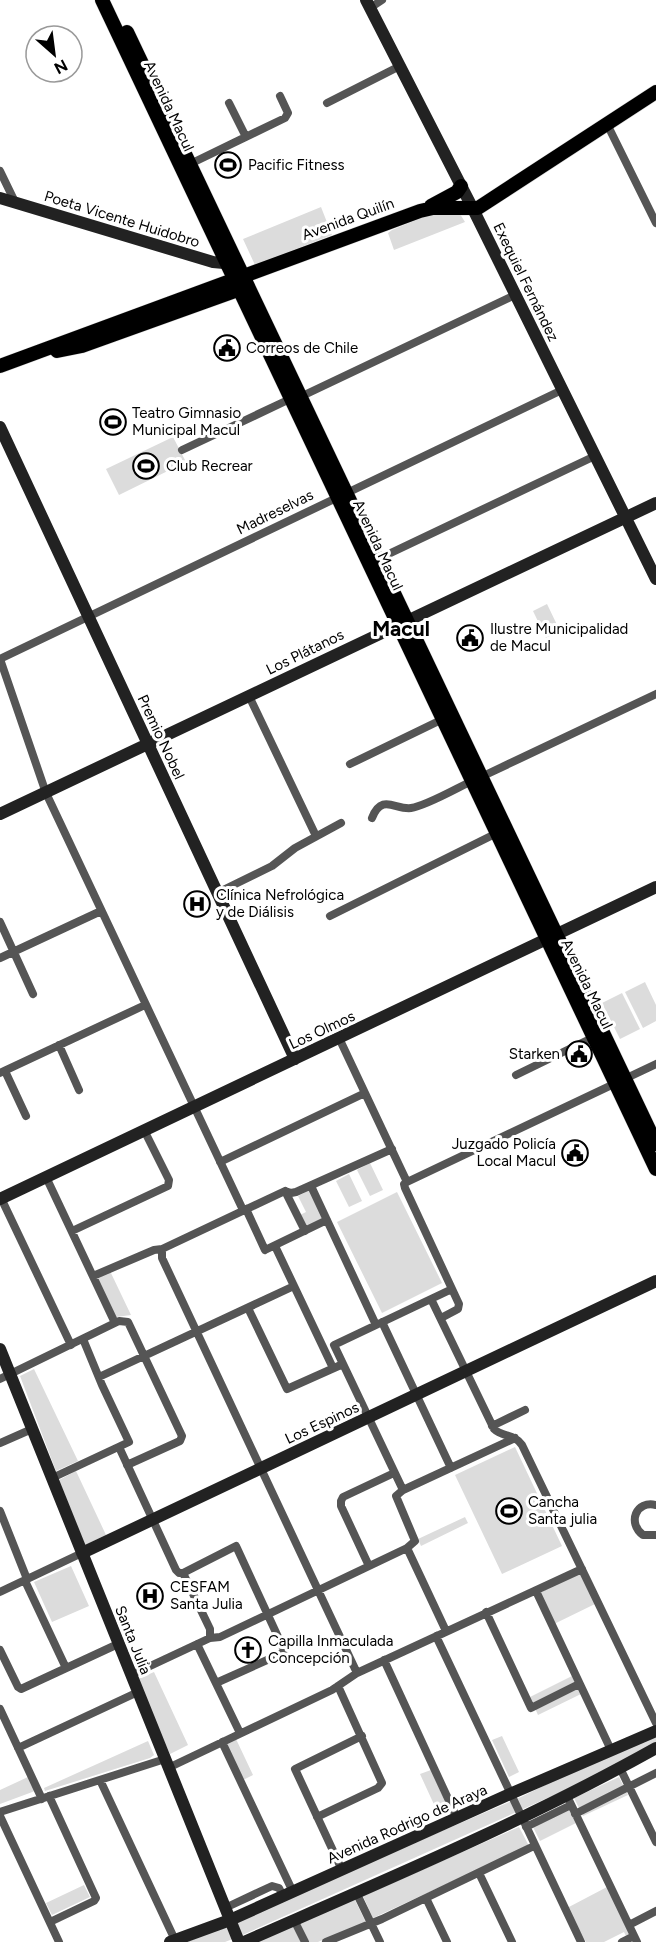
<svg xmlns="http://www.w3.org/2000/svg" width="656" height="1942" font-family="Figtree,sans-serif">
<rect width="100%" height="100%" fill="#fff"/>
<!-- green -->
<path fill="#dcdcdc" d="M 321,207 L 332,235 L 255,265 L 243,239 Z
M 460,214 L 465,222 L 394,250 L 388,233 L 392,230 L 428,215 Z
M 173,437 L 186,462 L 119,495 L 106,469 Z
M 547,604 L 560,631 L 546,638 L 533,611 Z
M 645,982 L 656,1005 L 656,1021 L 643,1028 L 625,992 Z
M 622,993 L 640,1029 L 620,1039 L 602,1003 Z
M 370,1163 L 383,1190 L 370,1196 L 357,1170 Z
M 349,1174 L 362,1201 L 349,1207 L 336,1181 Z
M 310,1190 L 324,1219 L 306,1228 L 300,1215 L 306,1212 L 298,1196 Z
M 397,1192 L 442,1283 L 382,1313 L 337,1222 Z
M 110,1271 L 131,1315 L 116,1317 L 97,1277 Z
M 34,1369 L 78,1461 L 56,1471 L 20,1376 Z
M 515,1447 L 562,1546 L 502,1574 L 455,1475 Z
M 76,1471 L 106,1535 L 85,1545 L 59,1480 Z
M 465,1517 L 468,1523 L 421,1546 L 418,1539 Z
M 71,1566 L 89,1606 L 52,1622 L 34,1582 Z
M 580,1573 L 595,1604 L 554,1624 L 539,1593 Z
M 154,1672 L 188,1745 L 170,1754 L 136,1680 Z
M 572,1676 L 581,1694 L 538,1715 L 530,1697 Z
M 656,1734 L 656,1743 L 619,1766 L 238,1937 L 225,1942 L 187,1942 L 247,1918 L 344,1873 L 521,1797 L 612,1752 Z
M 502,1736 L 519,1772 L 509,1777 L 492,1740 Z
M 236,1739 L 253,1775 L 243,1780 L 226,1743 Z
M 148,1741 L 154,1755 L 150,1758 L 45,1791 L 44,1788 Z
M 431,1770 L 447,1806 L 437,1811 L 420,1774 Z
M 28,1777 L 35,1791 L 0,1804 L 0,1790 Z
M 619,1777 L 628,1795 L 583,1816 L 574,1798 Z
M 570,1809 L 576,1823 L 540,1841 L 533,1827 Z
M 519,1827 L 529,1846 L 373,1918 L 363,1896 Z
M 84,1885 L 90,1897 L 52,1915 L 46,1903 Z
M 607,1887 L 631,1934 L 627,1938 L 624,1932 L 604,1942 L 586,1942 L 567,1908 Z
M 354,1898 L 366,1923 L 318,1942 L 254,1942 Z"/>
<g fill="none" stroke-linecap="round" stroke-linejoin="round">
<!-- primary casing -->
<g stroke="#dbdbdb" stroke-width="15">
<path id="primary" d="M 102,0 L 656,1169
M 127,32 L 656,1144
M 431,206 L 457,192 L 461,186
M 57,351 L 82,346 L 238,290
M 0,366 L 420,211 L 433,208 L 478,208 L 656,92"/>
</g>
<!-- street -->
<path stroke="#555" stroke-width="8" d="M 370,8 L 382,0
M 229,103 L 246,137
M 327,103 L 400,66
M 607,124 L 656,223
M 190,164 L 285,118 L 288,113 L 280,96
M 0,171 L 15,202
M 300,397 L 515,295
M 182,450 L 290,399
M 378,559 L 595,456
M 249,696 L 316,836
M 350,764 L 443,719
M 481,777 L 656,694
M 372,818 C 382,793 395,810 411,808 C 426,806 457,788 472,781
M 217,893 L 272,866 L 295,848 L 341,823
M 330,916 L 499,832
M 0,922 L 33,994
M 0,958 L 101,911
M 339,1038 L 407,1182 L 404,1184 L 405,1188 L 459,1304 L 458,1309 L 441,1318
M 59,1045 L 79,1090
M 5,1071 L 26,1116
M 0,1073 L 145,1005
M 516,1075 L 594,1037
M 220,1162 L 365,1093
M 46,1177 L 115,1323
M 407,1182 L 656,1064
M 311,1186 L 376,1325
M 285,1191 L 305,1231
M 1,1198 L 71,1345
M 246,1209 L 265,1250 L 327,1220
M 243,1210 L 46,793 L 0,659 L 562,390
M 72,1231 L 168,1186 L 169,1180 L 144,1130
M 275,1246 L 333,1368
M 162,1249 L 162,1258 L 357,1673
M 93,1276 L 154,1250 L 162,1249 L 285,1191 L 291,1193 L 296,1192 L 392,1149
M 431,1299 L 494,1429 C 502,1437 515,1434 522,1445 L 656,1723
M 248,1308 L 287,1389 L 343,1364
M 382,1322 L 451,1468
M 99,1377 L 294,1286
M 0,1379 L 119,1321 L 128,1322 L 182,1436 L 180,1441 L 127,1465
M 492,1426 L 525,1410
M 0,1443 L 32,1429
M 119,1447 L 176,1570 L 179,1573 L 183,1573 L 210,1629 L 210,1638
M 52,1478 L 129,1442 L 102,1385 L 83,1339
M 403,1490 L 334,1345 L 452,1289
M 656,1505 C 636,1500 627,1523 643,1535 L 656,1535
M 0,1511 L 27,1579 L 26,1583 L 66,1668
M 369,1566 L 341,1506 L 341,1501 L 343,1497 L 394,1473
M 183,1573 L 236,1546 L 285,1652 L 216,1683
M 536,1591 L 611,1750
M 0,1592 L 82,1553
M 486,1612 L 531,1708 L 579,1684
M 446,1631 L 407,1548 L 415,1541 L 396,1496 L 403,1490 L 515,1438
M 436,1636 L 581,1942
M 197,1644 L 240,1733
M 0,1650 L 18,1687 L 21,1689 L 118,1644
M 384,1660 L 457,1818
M 131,1675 L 210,1638 L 220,1637 L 407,1548
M 0,1709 L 42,1799
M 222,1742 L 293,1892
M 18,1748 L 138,1692
M 168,1768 L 332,1690 L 357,1673 L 582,1569
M 620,1768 L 656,1842
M 100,1780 L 175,1940
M 49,1796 L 96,1898 L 94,1901 L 50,1922
M 567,1796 L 637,1942
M 0,1812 L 165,1759
M 575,1814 L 656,1773
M 0,1816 L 59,1942
M 317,1817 L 378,1788 L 382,1783 L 338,1686
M 526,1827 L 571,1805
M 342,1870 L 295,1769 L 362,1736
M 479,1873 L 512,1942
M 356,1892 L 380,1942
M 426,1898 L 447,1942
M 225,1908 L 272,1886 L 279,1888 L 283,1896
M 294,1920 L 305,1942
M 629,1925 L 656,1911
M 326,1942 L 382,1919 L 534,1846
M 622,1942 L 634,1936"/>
<!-- secondary -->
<path stroke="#222" stroke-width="12" d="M 366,0 L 473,209 L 656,579
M 0,198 L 213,262 L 235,264
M 0,427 L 295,1059
M 0,814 L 656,503
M 0,1199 L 656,887
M 0,1349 L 239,1942
M 82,1553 L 656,1281
M 170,1942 L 230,1920 L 510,1794 L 656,1731
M 244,1942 C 383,1881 524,1822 656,1748"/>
<!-- primary -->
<use href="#primary" stroke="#000" stroke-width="14"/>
</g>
<!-- icons -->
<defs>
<g id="stadium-ring" transform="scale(1.35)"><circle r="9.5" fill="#fff" stroke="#000" stroke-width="1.5"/><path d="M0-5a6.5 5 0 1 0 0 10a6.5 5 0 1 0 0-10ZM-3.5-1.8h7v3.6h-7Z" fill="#000"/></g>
<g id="civic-ring" transform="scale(1.35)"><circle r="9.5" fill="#fff" stroke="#000" stroke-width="1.5"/><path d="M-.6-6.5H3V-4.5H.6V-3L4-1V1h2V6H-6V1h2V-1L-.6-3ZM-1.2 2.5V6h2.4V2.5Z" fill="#000"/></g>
<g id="hospital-ring" transform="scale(1.35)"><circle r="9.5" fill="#fff" stroke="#000" stroke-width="1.5"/><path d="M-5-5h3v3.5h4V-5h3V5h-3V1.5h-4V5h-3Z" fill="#000"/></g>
<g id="church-ring" transform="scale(1.35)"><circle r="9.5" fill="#fff" stroke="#000" stroke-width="1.5"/><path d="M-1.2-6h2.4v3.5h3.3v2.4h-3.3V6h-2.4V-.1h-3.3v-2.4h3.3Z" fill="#000"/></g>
</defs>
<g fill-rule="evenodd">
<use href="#stadium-ring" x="228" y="165"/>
<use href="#civic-ring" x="227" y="348"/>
<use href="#stadium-ring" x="113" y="422"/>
<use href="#stadium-ring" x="146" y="466"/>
<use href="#civic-ring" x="470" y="638"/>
<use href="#hospital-ring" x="197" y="904"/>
<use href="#civic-ring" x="579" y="1054"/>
<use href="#civic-ring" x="575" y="1153"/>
<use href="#stadium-ring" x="509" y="1511"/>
<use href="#hospital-ring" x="150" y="1596"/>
<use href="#church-ring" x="248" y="1650"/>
</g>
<g text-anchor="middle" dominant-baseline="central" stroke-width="6" stroke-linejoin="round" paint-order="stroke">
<!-- street labels -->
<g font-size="15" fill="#000" stroke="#fff">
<text transform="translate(169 106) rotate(65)">Avenida Macul</text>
<text transform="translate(122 219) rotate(17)">Poeta Vicente Huidobro</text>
<text transform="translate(348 219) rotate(-20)">Avenida Quilín</text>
<text transform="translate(526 282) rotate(64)">Exequiel Fernández</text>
<text transform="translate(275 512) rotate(-26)">Madreselvas</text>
<text transform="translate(378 545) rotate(65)">Avenida Macul</text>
<text transform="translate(305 652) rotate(-26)">Los Plátanos</text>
<text transform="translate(161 737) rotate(65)">Premio Nobel</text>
<text transform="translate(587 984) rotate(64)">Avenida Macul</text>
<text transform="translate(322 1030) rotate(-25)">Los Olmos</text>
<text transform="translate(322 1423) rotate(-25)">Los Espinos</text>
<text transform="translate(133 1640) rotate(68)">Santa Julia</text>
<text transform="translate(407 1824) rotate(-24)">Avenida Rodrigo de Araya</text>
</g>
<!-- poi labels -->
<g font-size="15" fill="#000" stroke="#fff" text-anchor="start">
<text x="248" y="165">Pacific Fitness</text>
<text x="246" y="348">Correos de Chile</text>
<text x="132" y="413">Teatro Gimnasio<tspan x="132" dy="17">Municipal Macul</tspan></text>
<text x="166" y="466">Club Recrear</text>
<text x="490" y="629">Ilustre Municipalidad<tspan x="490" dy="17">de Macul</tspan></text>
<text x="216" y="895">Clínica Nefrológica<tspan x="216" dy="17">y de Diálisis</tspan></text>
<text x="560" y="1054" text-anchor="end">Starken</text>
<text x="556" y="1144" text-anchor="end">Juzgado Policía<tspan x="556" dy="17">Local Macul</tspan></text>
<text x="528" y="1502">Cancha<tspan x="528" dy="17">Santa julia</tspan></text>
<text x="170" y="1587">CESFAM<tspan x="170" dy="17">Santa Julia</tspan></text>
<text x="268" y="1641">Capilla Inmaculada<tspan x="268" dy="17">Concepción</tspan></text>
</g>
<!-- district labels -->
<g font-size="21" font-weight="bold" fill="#000" stroke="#fff">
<text x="401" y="628">Macul</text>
</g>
</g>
<!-- north arrow -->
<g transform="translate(54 54) rotate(152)"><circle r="28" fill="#ffffff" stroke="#999999" stroke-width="1.5"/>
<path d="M0-4.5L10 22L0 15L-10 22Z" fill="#000000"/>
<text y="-9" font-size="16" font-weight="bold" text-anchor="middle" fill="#000000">N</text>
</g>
</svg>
